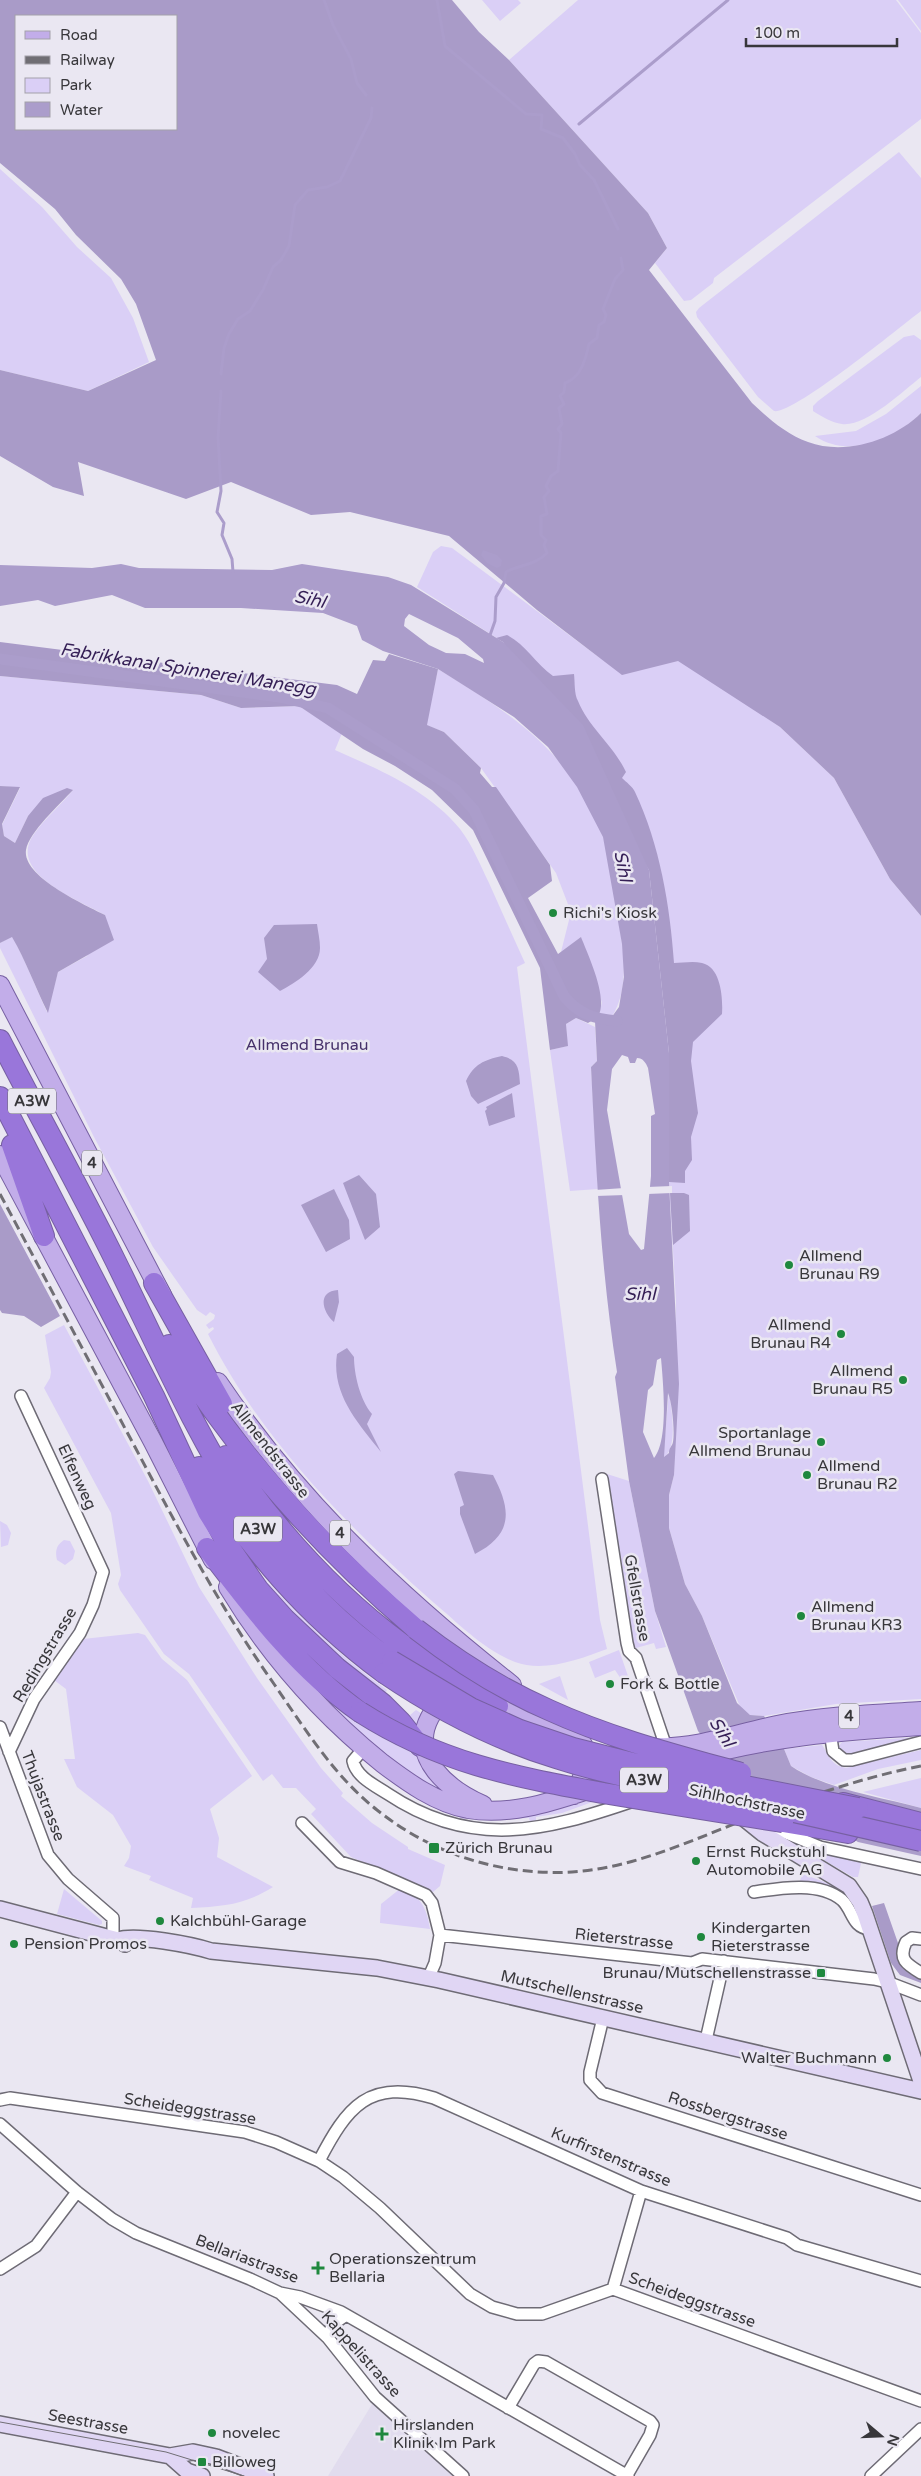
<svg xmlns="http://www.w3.org/2000/svg" width="921" height="2476" font-family="'Varela Round',sans-serif">
<rect width="100%" height="100%" fill="#eae7f2"/>
<!-- built -->
<path fill="#e1dcee" d="M 374,2401 L 458,2476 L 328,2476 Z"/>
<!-- green -->
<path fill="#dacff6" d="M 482,0 L 518,0 L 521,3 L 500,21 Z
M 578,0 L 896,0 L 921,33 L 921,119 L 714,278 L 713,283 L 691,300 L 684,301 L 655,263 L 667,248 L 648,213 L 509,60 Z
M 898,0 L 921,0 L 921,31 Z
M 899,152 L 921,178 L 921,311 C 900,327 793,415 774,411 L 758,397 L 697,317 L 696,312 L 699,308 Z
M 0,169 L 42,207 L 77,247 L 111,278 L 133,318 L 149,362 L 88,391 L 0,370 Z
M 914,335 L 921,340 L 921,377 C 903,391 866,427 842,424 C 832,423 821,416 813,411 L 813,406 L 818,401 L 904,337 Z
M 921,386 L 921,413 C 894,440 848,459 815,436 L 856,431 L 886,414 Z
M 441,546 L 452,548 L 600,658 L 648,635 L 780,727 L 834,778 L 890,879 L 921,916 L 921,1699 L 836,1704 L 764,1716 L 750,1715 L 741,1709 L 702,1616 L 685,1584 L 669,1528 L 669,1495 L 674,1475 L 676,1301 L 669,1182 L 669,1053 L 649,870 L 503,642 L 417,587 L 433,552 Z
M 438,669 C 513,715 569,750 603,836 C 611,858 614,894 618,918 C 624,951 630,989 611,1018 L 597,1017 L 602,1003 L 581,938 L 561,952 L 571,912 L 556,873 L 481,768 L 444,732 L 426,725 Z
M 0,676 L 201,695 L 241,708 L 299,706 L 342,733 L 335,750 C 380,770 428,790 460,829 C 473,846 480,865 489,883 C 501,910 513,937 525,963 L 517,967 L 600,1620 L 607,1649 C 580,1659 544,1673 515,1662 C 484,1650 458,1623 433,1602 C 346,1525 260,1438 208,1334 L 214,1329 L 213,1327 L 209,1329 L 206,1325 L 214,1319 L 215,1315 L 210,1312 L 206,1316 L 197,1310 L 153,1247 L 94,1137 L 0,948 L 0,943 L 12,936 C 26,961 35,987 47,1012 L 58,972 L 87,956 L 105,915 C 78,900 6,873 34,834 C 45,818 61,805 73,790 L 28,816 L 15,843 L 4,836 L 2,825 L 20,788 L 0,786 Z
M 576,1018 L 595,1027 L 597,1061 L 591,1067 L 598,1189 L 570,1191 L 550,1050 L 567,1046 L 566,1024 Z
M 64,1325 L 148,1481 L 199,1587 L 257,1678 L 321,1768 L 343,1793 L 341,1796 L 372,1823 L 408,1847 L 408,1849 L 445,1865 L 440,1886 L 433,1892 L 351,1857 L 311,1814 L 316,1809 L 296,1788 L 283,1788 L 272,1774 L 263,1781 L 189,1674 L 164,1654 L 120,1590 L 118,1584 L 121,1575 L 111,1513 L 44,1388 L 50,1378 L 51,1372 L 45,1335 Z
M 669,1391 C 671,1407 679,1449 663,1458 Z
M 607,1474 L 629,1481 L 655,1611 L 666,1647 L 656,1649 L 654,1643 L 636,1648 L 632,1646 L 621,1586 Z
M 0,1521 L 7,1525 L 11,1533 L 8,1545 L 1,1547 Z
M 64,1540 L 70,1541 L 75,1551 L 73,1559 L 65,1565 L 57,1560 C 55,1552 56,1545 64,1540 Z
M 237,1547 C 282,1600 330,1649 387,1690 L 385,1694 L 409,1716 L 416,1710 L 424,1715 L 421,1737 L 280,1606 Z
M 261,1627 L 417,1753 L 461,1801 L 445,1798 L 348,1729 Z
M 138,1633 L 145,1635 L 162,1659 L 187,1680 L 252,1776 L 210,1809 L 219,1838 L 217,1857 L 273,1887 C 244,1905 224,1906 191,1908 L 193,1898 L 149,1880 L 151,1876 L 124,1866 L 129,1858 L 131,1846 L 113,1815 L 77,1787 L 64,1759 L 75,1759 L 66,1689 L 54,1680 L 83,1639 Z
M 619,1650 L 628,1676 L 621,1679 L 615,1670 L 595,1678 L 589,1662 Z
M 560,1676 L 568,1700 L 539,1684 Z
M 921,1737 L 849,1755 L 838,1747 L 842,1742 Z
M 822,1745 C 830,1756 830,1765 846,1768 L 921,1750 L 921,1760 L 878,1769 L 834,1785 L 811,1777 L 791,1766 L 784,1749 Z
M 921,1778 L 921,1808 L 863,1792 Z
M 595,1799 L 595,1801 L 562,1813 L 536,1817 L 536,1824 L 531,1826 L 529,1818 L 498,1819 L 466,1816 L 464,1823 L 459,1822 L 460,1815 L 513,1818 L 539,1814 Z
M 789,1840 L 862,1859 L 858,1877 L 853,1877 Z
M 802,1874 C 833,1885 847,1887 859,1920 L 845,1898 L 799,1884 Z
M 401,1888 C 420,1895 427,1908 430,1929 L 380,1923 L 381,1904 Z
M 64,1889 L 102,1921 L 102,1924 L 99,1925 L 57,1914 Z"/>
<!-- forest -->
<path fill="#a99bc8" fill-rule="evenodd" d="M 0,0 L 452,0 L 479,32 L 509,60 L 648,213 L 667,248 L 649,270 L 752,403 C 769,419 786,434 808,442 C 845,456 894,440 921,413 L 921,916 L 890,879 L 834,778 L 780,727 L 678,661 L 622,675 L 537,610 L 449,536 L 350,512 L 311,515 L 231,482 L 186,499 L 78,462 L 84,496 L 53,487 L 0,456 L 0,370 L 88,391 L 156,360 L 136,304 L 121,279 L 76,235 L 55,209 L 0,163 ZM 16,16 L 176,16 L 176,129 L 16,129 Z
M 507,635 C 525,644 536,664 553,676 L 574,674 C 575,682 574,694 578,701 C 589,728 614,746 626,772 L 622,778 C 626,782 633,787 635,792 C 660,845 670,906 674,963 C 682,963 693,961 702,963 C 721,967 723,998 722,1014 L 693,1042 L 691,1061 L 698,1113 L 691,1137 L 692,1160 L 685,1171 L 685,1183 L 669,1182 L 669,1053 L 649,870 L 503,642 L 496,638 Z
M 0,642 L 337,685 L 357,694 L 373,660 L 385,661 L 389,654 L 438,669 L 427,725 L 444,732 L 481,768 L 480,773 L 492,787 L 496,787 L 550,865 L 552,881 L 528,898 L 558,954 L 581,937 C 588,955 609,999 598,1016 C 596,1019 591,1021 588,1023 L 576,1018 L 566,1024 L 568,1046 L 550,1050 L 540,968 L 473,830 L 432,790 L 395,766 L 363,749 L 299,706 L 241,708 L 201,695 L 0,676 Z
M 0,786 L 20,787 L 2,824 L 4,836 L 15,843 L 28,816 L 43,798 L 67,788 L 73,790 C 60,804 29,832 26,850 C 22,877 86,905 105,915 L 114,940 L 58,972 L 48,1013 C 35,987 26,961 12,937 L 0,943 Z
M 317,924 C 318,932 320,940 320,948 C 320,968 295,983 280,991 L 258,972 L 267,959 L 264,938 L 274,925 Z
M 502,1056 C 518,1060 519,1068 520,1084 L 478,1104 L 471,1096 L 466,1081 C 474,1064 484,1060 502,1056 Z
M 512,1093 L 515,1117 L 489,1126 L 485,1111 L 487,1109 L 486,1107 Z
M 359,1175 L 376,1194 L 380,1227 L 365,1240 L 343,1183 Z
M 334,1189 L 349,1220 L 350,1239 L 326,1252 L 301,1205 Z
M 670,1193 L 684,1193 L 689,1195 L 690,1231 L 673,1245 Z
M 0,1204 L 60,1316 L 41,1327 L 24,1316 L 2,1313 L 0,1310 Z
M 458,1471 L 493,1475 C 511,1509 514,1534 475,1554 L 460,1514 L 460,1507 L 464,1505 L 454,1474 Z
M 884,1903 L 898,1943 L 899,1958 L 921,1977 L 921,1983 L 900,1975 L 891,1963 L 872,1906 Z"/>
<!-- water -->
<path fill="#ab9dcb" fill-rule="evenodd" d="M 483,550 L 497,555 L 502,560 L 501,566 L 497,568 L 487,563 L 481,555 Z
M 121,564 L 139,568 L 272,570 L 302,564 L 388,577 L 411,585 L 503,642 L 583,725 L 649,870 L 669,1053 L 669,1182 L 679,1384 L 674,1475 L 669,1495 L 669,1528 L 685,1584 L 702,1616 L 737,1703 L 750,1715 L 764,1716 L 784,1749 L 791,1766 C 825,1789 881,1797 921,1808 L 921,1856 L 858,1842 L 724,1764 L 698,1731 L 655,1611 L 629,1481 L 615,1377 L 617,1372 C 601,1271 596,1169 591,1067 L 597,1061 L 595,1021 L 611,1018 L 619,1007 L 624,977 L 622,944 L 603,837 L 577,787 L 548,747 L 514,717 L 438,669 L 383,651 L 362,640 L 357,626 L 323,613 L 241,608 L 145,608 L 112,595 L 55,606 L 38,600 L 0,606 L 0,565 L 92,568 ZM 409,614 L 458,638 L 483,659 L 484,663 L 465,654 L 446,653 L 429,645 L 404,626 L 405,619 ZM 622,1055 L 628,1057 L 630,1063 L 635,1063 L 637,1058 C 643,1058 646,1063 648,1068 L 655,1114 L 651,1116 L 651,1176 L 644,1249 L 641,1250 L 629,1234 L 607,1110 L 612,1069 ZM 661,1358 C 663,1382 669,1440 654,1458 L 643,1432 L 648,1390 L 653,1385 L 657,1360 ZM 668,1393 C 672,1402 675,1431 673,1442 C 672,1447 669,1447 669,1453 L 664,1457 Z
M 338,1290 L 339,1302 L 334,1322 C 322,1312 317,1291 338,1290 Z
M 347,1348 L 354,1357 C 354,1374 360,1400 372,1414 L 367,1424 L 381,1452 C 358,1423 331,1394 337,1354 Z"/>
<!-- pier -->
<path fill="#eae7f2" d="M 672,1186 L 672,1193 L 647,1194 L 647,1187 Z
M 624,1188 L 625,1195 L 596,1196 L 595,1190 Z"/>
<g fill="none" stroke-linecap="round" stroke-linejoin="round">
<!-- stream -->
<path stroke="#ab9dcb" stroke-width="3" d="M 324,0 L 333,25 L 351,59 L 357,83 L 366,95
M 437,0 L 445,46 L 526,114 L 542,115 L 541,129 L 563,138 L 575,154 L 580,165 L 594,180 L 618,229
M 579,124 L 728,0
M 221,374 L 224,348 L 229,334 L 238,319 L 250,311 L 263,290 L 273,267 L 281,260 L 289,246 L 295,205 L 308,190 L 327,187 L 340,181 L 371,118 L 372,108
M 221,391 L 218,438 L 221,491 L 217,512 L 224,523 L 222,535 L 232,559 L 233,572
M 489,638 L 495,621 L 496,597 L 504,583 L 506,572 C 521,564 534,566 547,553 L 544,545 L 546,540 L 541,535 L 541,516 L 547,514 L 544,497 L 549,491 L 546,486 L 551,476 L 558,471 L 561,433 L 558,429 L 562,424 L 559,408 L 564,404 L 560,396 L 564,392 L 565,383 C 581,378 586,358 589,344 L 597,338 L 599,325 L 604,322 L 606,315 L 603,309 L 615,279 L 623,270 L 621,258"/>
<!-- canal -->
<path stroke="#ab9dcb" stroke-width="11" d="M 0,659 L 279,697 L 328,708 L 455,789 L 474,810 L 564,996 C 578,1014 595,1019 617,1021"/>
<!-- street casing -->
<g stroke="#6e6b75" stroke-width="14">
<path id="street" d="M 602,1479 L 627,1643 L 629,1651 L 636,1658 L 666,1747
M 0,1727 L 48,1855 L 68,1879 L 113,1918 L 113,1939
M 830,1732 L 833,1751 L 844,1760 L 852,1760 L 921,1742
M 364,1748 L 353,1761 C 356,1777 376,1786 388,1794 C 472,1850 545,1831 633,1801
M 9,1752 L 34,1699 L 80,1633 L 93,1605 L 103,1572 L 21,1396
M 302,1823 L 340,1862 L 376,1873 L 426,1895 L 432,1903 L 440,1935 L 435,1963 L 428,1979
M 762,1833 L 771,1830 L 786,1833 L 820,1847 L 921,1869
M 754,1892 C 780,1888 820,1881 842,1900 C 853,1910 852,1928 870,1929
M 440,1935 L 692,1963 L 702,1959 L 874,1979 L 887,1982 L 921,1995
M 921,1939 L 912,1938 L 906,1942 C 898,1959 906,1964 921,1973
M 603,2018 L 590,2072 L 590,2080 L 602,2093 L 921,2195
M 706,2040 L 724,1961
M 0,2100 L 10,2098 L 245,2132 L 276,2142 L 319,2161 L 343,2177 L 380,2208 L 470,2294 L 492,2307 L 517,2314 L 542,2314 L 613,2289 L 921,2401
M 0,2124 L 77,2192 L 112,2219 L 136,2233 L 250,2279 L 280,2293 L 300,2297 L 341,2312 L 628,2476
M 319,2161 C 347,2107 369,2078 434,2098 L 641,2191 L 787,2238 L 797,2245 L 921,2281
M 0,2269 L 36,2246 L 77,2192
M 613,2289 L 641,2191
M 280,2293 L 328,2338 L 375,2397 L 463,2476
M 328,2338 L 332,2325 L 346,2315
M 508,2408 L 534,2364 L 538,2361 L 546,2362 L 650,2421 L 653,2425 L 650,2435 L 627,2475
M 871,2476 L 921,2429"/>
</g>
<!-- secondary casing -->
<g stroke="#6e6b75" stroke-width="18">
<path id="secondary" d="M 741,1816 L 762,1833 L 849,1886 L 860,1902 L 865,1914 L 921,2081
M 0,1909 L 118,1940 L 125,1944
M 118,1940 C 136,1934 192,1945 211,1951 L 377,1968 L 439,1980 L 921,2091
M 0,2424 L 170,2456 L 193,2452 L 216,2457 L 266,2476
M 170,2456 L 187,2471 L 202,2476"/>
</g>
<!-- primary casing -->
<g stroke="#7760a2" stroke-width="20">
<path id="primary" d="M 0,985 L 162,1295
M 0,1155 L 153,1442 L 213,1560
M 218,1382 C 298,1501 400,1597 512,1685
M 228,1587 C 269,1655 320,1713 382,1763 C 407,1782 436,1803 468,1809 C 511,1816 551,1802 591,1789
M 449,1698 C 440,1701 435,1709 430,1717 C 408,1758 449,1790 483,1805
M 486,1702 L 526,1718 L 570,1731
M 559,1719 C 592,1743 592,1760 574,1795
M 657,1747 C 696,1749 738,1733 777,1725 C 824,1716 873,1714 921,1711
M 687,1760 C 767,1737 839,1731 921,1726"/>
</g>
<!-- highway casing -->
<g stroke="#7760a2" stroke-width="22">
<path id="highway" d="M 0,1040 C 38,1114 79,1187 116,1262 C 191,1414 246,1560 392,1661
M 0,1097 L 154,1396 L 208,1512 L 232,1551 L 258,1589 L 285,1619 L 337,1668 L 383,1704 L 401,1722 L 420,1746
M 12,1145 L 44,1236
M 154,1283 L 222,1404
M 169,1345 C 236,1452 320,1547 416,1629
M 226,1456 C 274,1527 333,1593 402,1644 C 433,1666 466,1686 498,1706
M 199,1467 C 250,1550 306,1615 384,1673
M 207,1548 C 252,1607 298,1669 360,1712
M 260,1609 L 289,1648
M 843,1803 L 921,1823
M 783,1822 L 848,1833"/>
</g>
<!-- street -->
<use href="#street" stroke="#fff" stroke-width="11"/>
<!-- secondary -->
<use href="#secondary" stroke="#e0d6f4" stroke-width="15"/>
<!-- primary -->
<use href="#primary" stroke="#c2ade9" stroke-width="18"/>
<!-- highway -->
<use href="#highway" stroke="#9976da" stroke-width="20"/>
<!-- tram -->
<path stroke="#706e74" stroke-width="1" d="M 0,2422 L 166,2452 L 244,2476"/>
<!-- rail -->
<path stroke="#706e74" stroke-width="3" stroke-dasharray="10 5" stroke-linecap="butt" d="M 0,1194 C 45,1278 90,1363 135,1447 C 179,1530 220,1607 274,1684 C 305,1729 334,1776 377,1810 C 432,1854 501,1876 572,1872 C 635,1868 694,1839 752,1817 C 807,1797 864,1777 921,1766"/>
<!-- highway-bridge casing -->
<g stroke="#7760a2" stroke-width="22" stroke-linecap="butt">
<path id="highway-bridge" d="M 416,1629 C 457,1661 501,1689 549,1710 C 610,1738 676,1755 741,1773
M 392,1661 L 471,1708 L 520,1730 L 573,1748 L 648,1767 L 858,1808
M 384,1673 C 437,1709 494,1739 556,1758 C 611,1776 669,1785 726,1797 C 791,1811 856,1826 921,1841
M 360,1712 C 440,1763 511,1776 603,1793 C 663,1803 723,1813 783,1822"/>
</g>
<!-- highway-bridge -->
<use href="#highway-bridge" stroke="#9976da" stroke-width="20"/>
</g>
<!-- markers -->
<g fill="#1f883e" stroke="#eae7f2" stroke-width="2">
<circle cx="553" cy="913" r="5"/>
<circle cx="789" cy="1265" r="5"/>
<circle cx="841" cy="1334" r="5"/>
<circle cx="903" cy="1380" r="5"/>
<circle cx="821" cy="1442" r="5"/>
<circle cx="807" cy="1475" r="5"/>
<circle cx="801" cy="1616" r="5"/>
<circle cx="610" cy="1684" r="5"/>
<rect x="428" y="1842" width="12" height="12" rx="2.5"/>
<circle cx="696" cy="1861" r="5"/>
<circle cx="160" cy="1921" r="5"/>
<circle cx="701" cy="1937" r="5"/>
<circle cx="14" cy="1944" r="5"/>
<rect x="816" y="1968" width="10" height="10" rx="2.5"/>
<circle cx="887" cy="2058" r="5"/>
<path d="M315.5 2260.5h5v5h5v5h-5v5h-5v-5h-5v-5h5z"/>
<circle cx="212" cy="2433" r="5"/>
<path d="M379.5 2426.5h5v5h5v5h-5v5h-5v-5h-5v-5h5z"/>
<rect x="197" y="2457" width="10" height="10" rx="2.5"/>
</g>
<g text-anchor="middle" dominant-baseline="central" stroke-width="5" stroke-linejoin="round" paint-order="stroke">
<!-- shield labels -->
<g fill="#eae7f2" stroke="#6d6c72" stroke-width="1">
<rect x="8" y="1088.5" width="48" height="25" rx="4"/>
<rect x="82" y="1150.5" width="20" height="25" rx="4"/>
<rect x="234" y="1516.5" width="48" height="25" rx="4"/>
<rect x="330" y="1520.5" width="20" height="25" rx="4"/>
<rect x="839" y="1703.5" width="20" height="25" rx="4"/>
<rect x="620" y="1767.5" width="48" height="25" rx="4"/>
</g>
<g font-size="15" font-weight="bold" fill="#38373b">
<text x="32" y="1101">A3W</text>
<text x="92" y="1163">4</text>
<text x="258" y="1529">A3W</text>
<text x="340" y="1533">4</text>
<text x="849" y="1716">4</text>
<text x="644" y="1780">A3W</text>
</g>
<!-- poi labels -->
<g font-size="16" fill="#38373b" stroke="#eae7f2" text-anchor="start">
<text x="563" y="913">Richi's Kiosk</text>
<text x="799" y="1256">Allmend<tspan x="799" dy="18">Brunau R9</tspan></text>
<text x="831" y="1325" text-anchor="end">Allmend<tspan x="831" dy="18">Brunau R4</tspan></text>
<text x="893" y="1371" text-anchor="end">Allmend<tspan x="893" dy="18">Brunau R5</tspan></text>
<text x="811" y="1433" text-anchor="end">Sportanlage<tspan x="811" dy="18">Allmend Brunau</tspan></text>
<text x="817" y="1466">Allmend<tspan x="817" dy="18">Brunau R2</tspan></text>
<text x="811" y="1607">Allmend<tspan x="811" dy="18">Brunau KR3</tspan></text>
<text x="620" y="1684">Fork &amp; Bottle</text>
<text x="445" y="1848">Zürich Brunau</text>
<text x="706" y="1852">Ernst Ruckstuhl<tspan x="706" dy="18">Automobile AG</tspan></text>
<text x="170" y="1921">Kalchbühl-Garage</text>
<text x="711" y="1928">Kindergarten<tspan x="711" dy="18">Rieterstrasse</tspan></text>
<text x="24" y="1944">Pension Promos</text>
<text x="811" y="1973" text-anchor="end">Brunau/Mutschellenstrasse</text>
<text x="877" y="2058" text-anchor="end">Walter Buchmann</text>
<text x="329" y="2259">Operationszentrum<tspan x="329" dy="18">Bellaria</tspan></text>
<text x="393" y="2425">Hirslanden<tspan x="393" dy="18">Klinik Im Park</tspan></text>
<text x="222" y="2433">novelec</text>
<text x="212" y="2462">Billoweg</text>
</g>
<!-- park labels -->
<g font-size="16" fill="#46316a" stroke="#eae7f2">
<text x="307" y="1045">Allmend Brunau</text>
</g>
<!-- street labels -->
<g font-size="16" fill="#38373b" stroke="#eae7f2">
<text transform="translate(270 1450) rotate(52)">Allmendstrasse</text>
<text transform="translate(77 1477) rotate(65)">Elfenweg</text>
<text transform="translate(637 1598) rotate(80)">Gfellstrasse</text>
<text transform="translate(45 1655) rotate(-59)">Redingstrasse</text>
<text transform="translate(43 1796) rotate(69)">Thujastrasse</text>
<text transform="translate(747 1802) rotate(12)">Sihlhochstrasse</text>
<text transform="translate(624 1939) rotate(6)">Rieterstrasse</text>
<text transform="translate(572 1992) rotate(13)">Mutschellenstrasse</text>
<text transform="translate(190 2109) rotate(9)">Scheideggstrasse</text>
<text transform="translate(728 2116) rotate(18)">Rossbergstrasse</text>
<text transform="translate(611 2157) rotate(23)">Kurfirstenstrasse</text>
<text transform="translate(247 2259) rotate(21)">Bellariastrasse</text>
<text transform="translate(692 2300) rotate(20)">Scheideggstrasse</text>
<text transform="translate(361 2354) rotate(48)">Kappelistrasse</text>
<text transform="translate(88 2422) rotate(10)">Seestrasse</text>
</g>
<!-- water labels -->
<g font-size="18" font-style="italic" fill="#351f56" stroke="#eae7f2">
<text transform="translate(310 599) rotate(13)">Sihl</text>
<text transform="translate(188 669) rotate(9)">Fabrikkanal Spinnerei Manegg</text>
<text transform="translate(623 866) rotate(79)">Sihl</text>
<text x="640" y="1294">Sihl</text>
<text transform="translate(722 1732) rotate(58)">Sihl</text>
</g>
</g>
<!-- legend -->
<rect x="15" y="15" width="162" height="115" fill="#eae7f2" stroke="#a3a1a9"/>
<rect x="25" y="31" width="25" height="8" fill="#c2ade9" stroke="#a3a1a9"/>
<text x="60" y="40" font-size="15" fill="#38373b">Road</text>
<rect x="25" y="56" width="25" height="8" fill="#706e74" stroke="#a3a1a9"/>
<text x="60" y="65" font-size="15" fill="#38373b">Railway</text>
<rect x="25" y="78" width="25" height="15" fill="#dacff6" stroke="#a3a1a9"/>
<text x="60" y="90" font-size="15" fill="#38373b">Park</text>
<rect x="25" y="102" width="25" height="15" fill="#ab9dcb" stroke="#a3a1a9"/>
<text x="60" y="115" font-size="15" fill="#38373b">Water</text>
<!-- north arrow -->
<g transform="translate(881 2436) rotate(109)" stroke="#eae7f2" stroke-width="4" paint-order="stroke">
<path d="M0-4L9 19L0 12L-9 19Z" fill="#38373b"/>
<text y="-8" font-size="14" font-weight="bold" text-anchor="middle" fill="#38373b">N</text>
</g>
<!-- scale -->
<path d="M746 38v8h151v-8" fill="none" stroke="#38373b" stroke-width="2.5"/>
<text x="754" y="38" font-size="15" fill="#38373b" stroke="#eae7f2" stroke-width="4" paint-order="stroke">100 m</text>
</svg>
